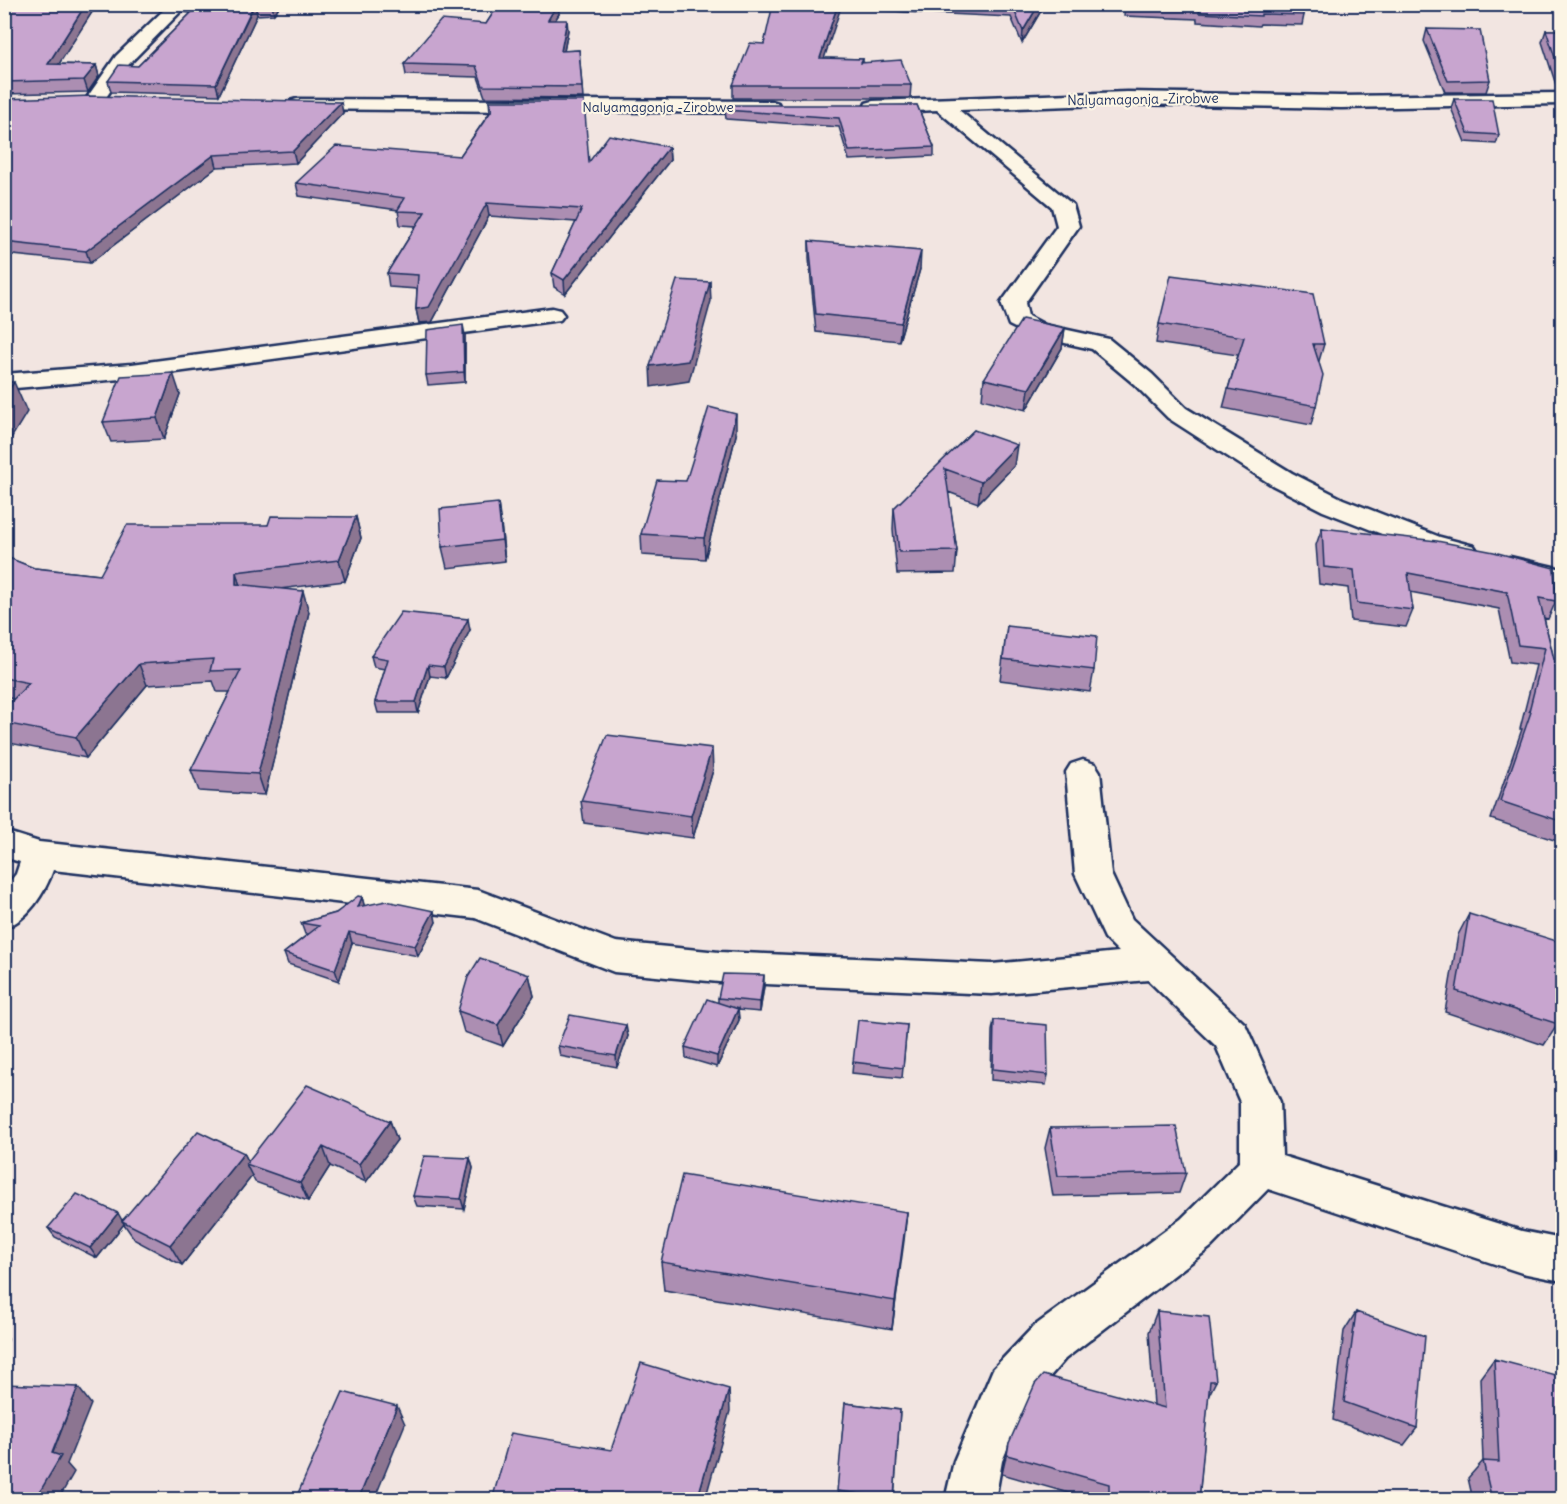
<svg xmlns="http://www.w3.org/2000/svg" width="1567" height="1504" font-family="Delius,sans-serif">
<rect width="100%" height="100%" fill="#f2e5e1"/>
<filter id="ink" filterUnits="userSpaceOnUse"><feTurbulence type="fractalNoise" baseFrequency=".0167" numOctaves="2"/><feDisplacementMap in="SourceGraphic" scale="12" xChannelSelector="R" yChannelSelector="G"/><feConvolveMatrix kernelMatrix="1 2 1 2 8 2 1 2 1" color-interpolation-filters="sRGB"/></filter>
<g filter="url(#ink)">
<g fill="none" stroke-linecap="round" stroke-linejoin="round">
<!-- minor casing -->
<g stroke="#1b2f5e" stroke-width="5">
<path id="minor" d="M 170,4 L 188,4 L 129,64 L 102,103 L 88,103 L 86,99 L 116,56 Z
M 1127,92 L 1341,96 L 1562,93 L 1562,104 L 1341,108 L 1127,104 L 959,110 L 1073,205 L 1079,226 L 1025,303 L 1028,316 L 1045,325 L 1109,339 L 1152,374 L 1186,408 L 1292,473 L 1343,499 L 1440,537 L 1474,546 L 1478,552 L 1474,558 L 1464,561 L 1420,549 L 1323,511 L 1272,485 L 1168,418 L 1134,384 L 1092,349 L 1029,335 L 1009,325 L 1001,303 L 1057,226 L 1052,207 L 937,110 L 873,113 L 866,111 L 864,107 L 866,103 L 873,101 Z
M 297,99 L 771,101 L 778,103 L 780,107 L 778,111 L 771,113 L 290,109 L 288,105 L 290,101 Z
M 552,308 L 560,310 L 564,315 L 560,320 L 132,378 L 4,389 L 4,374 L 132,364 Z
M 1510,557 L 1562,569 L 1562,587 L 1500,572 L 1496,566 L 1500,560 Z
M 1083,760 L 1095,764 L 1100,772 L 1111,874 L 1132,919 L 1245,1024 L 1280,1102 L 1282,1156 L 1522,1231 L 1562,1239 L 1562,1281 L 1522,1273 L 1268,1189 L 1211,1247 L 1065,1359 L 1027,1403 L 1002,1461 L 995,1500 L 945,1500 L 954,1461 L 993,1369 L 1033,1327 L 1181,1219 L 1240,1161 L 1240,1102 L 1216,1046 L 1148,980 L 992,994 L 719,982 L 614,972 L 475,918 L 53,870 C 45,893 28,920 4,928 L 4,889 L 16,874 L 20,862 L 4,857 L 4,831 L 39,842 L 478,890 L 616,942 L 719,952 L 992,964 L 1119,952 L 1105,938 L 1075,874 L 1066,772 L 1071,764 Z"/>
</g>
<!-- minor -->
<use href="#minor" fill="#fcf5e5" fill-rule="evenodd"/>
</g>
<!-- wall -->
<path fill="#ac8eb2" stroke="#1b2f5e" stroke-width="1.5" d="M 4,4 L 167,4 L 160,10 L 99,7 L 94,9 L 58,64 L 96,65 L 99,76 L 88,92 L 4,94 Z
M 181,4 L 281,4 L 274,14 L 257,15 L 219,95 L 111,92 L 108,81 L 138,66 L 191,13 L 183,12 Z
M 499,4 L 558,4 L 559,14 L 555,20 L 568,30 L 564,51 L 579,50 L 583,98 L 485,97 L 478,77 L 406,75 L 404,64 L 486,24 Z
M 862,4 L 1045,4 L 1022,43 L 1011,17 L 905,12 L 862,8 Z
M 1125,4 L 1299,4 L 1304,15 L 1302,25 L 1260,24 L 1259,26 L 1197,22 L 1197,19 L 1124,16 Z
M 1427,29 L 1490,80 L 1486,92 L 1445,92 L 1424,41 Z
M 1546,30 L 1563,30 L 1563,92 L 1558,91 L 1542,42 Z
M 824,58 L 863,59 L 863,62 L 911,85 L 910,98 L 733,98 L 733,85 Z
M 4,99 L 343,113 L 296,163 L 217,167 L 90,263 L 4,254 Z
M 1454,99 L 1499,135 L 1496,144 L 1465,142 L 1451,108 Z
M 489,101 L 589,162 L 669,147 L 670,160 L 565,294 L 554,287 L 552,273 L 576,222 L 489,216 L 432,322 L 419,323 L 416,309 L 417,289 L 389,287 L 387,273 L 416,226 L 400,225 L 398,210 L 299,196 L 296,183 L 460,156 L 490,112 Z
M 917,105 L 934,147 L 934,156 L 849,160 L 839,127 L 726,119 L 725,110 Z
M 809,241 L 920,269 L 899,341 L 816,332 L 809,259 Z
M 1159,324 L 1324,344 L 1319,361 L 1316,406 L 1311,425 L 1223,408 L 1228,389 L 1238,355 L 1156,343 Z
M 1065,328 L 1062,348 L 1026,410 L 982,399 L 984,379 Z
M 465,335 L 465,382 L 428,385 L 426,375 Z
M 180,394 L 164,439 L 111,442 L 103,422 Z
M 974,430 L 1014,466 L 978,503 L 948,492 L 957,551 L 955,573 L 897,574 L 893,529 L 894,508 Z
M 736,435 L 705,559 L 642,555 L 641,534 L 686,481 Z
M 356,517 L 361,538 L 345,581 L 279,589 L 309,612 L 265,795 L 199,791 L 191,770 L 230,692 L 217,692 L 213,681 L 147,685 L 86,758 L 4,742 L 4,709 L 14,699 L 4,697 L 4,556 L 34,568 L 100,575 L 268,525 Z
M 501,524 L 505,561 L 447,568 L 442,547 Z
M 1322,528 L 1556,601 L 1548,619 L 1544,618 L 1561,688 L 1563,689 L 1563,843 L 1491,819 L 1522,729 L 1520,729 L 1536,665 L 1510,662 L 1499,609 L 1410,592 L 1413,610 L 1406,627 L 1351,621 L 1348,588 L 1319,584 L 1316,545 Z
M 1007,626 L 1094,670 L 1090,692 L 1000,680 Z
M 470,630 L 446,678 L 430,676 L 418,713 L 378,713 L 375,702 L 385,669 L 374,667 L 371,656 Z
M 713,770 L 693,838 L 584,823 L 581,801 Z
M 362,897 L 364,906 L 436,922 L 418,956 L 352,943 L 339,981 L 288,964 L 284,953 L 308,934 L 305,934 L 301,923 L 336,913 Z
M 1469,914 L 1558,1024 L 1544,1045 L 1445,1012 L 1458,935 Z
M 529,975 L 534,996 L 503,1046 L 464,1032 L 458,1011 Z
M 764,986 L 760,1012 L 738,1010 L 739,1020 L 717,1067 L 686,1058 L 685,1047 L 718,1003 L 718,998 Z
M 994,1020 L 1048,1075 L 1046,1085 L 991,1080 L 992,1031 Z
M 907,1025 L 902,1078 L 852,1073 L 853,1062 Z
M 628,1036 L 617,1067 L 560,1056 L 558,1046 Z
M 390,1121 L 397,1140 L 366,1182 L 330,1166 L 308,1201 L 255,1182 L 252,1176 L 182,1265 L 135,1240 L 124,1224 L 97,1258 L 55,1237 L 48,1228 L 122,1220 L 244,1153 L 248,1161 Z
M 1050,1128 L 1186,1173 L 1179,1193 L 1053,1196 L 1045,1148 Z
M 470,1158 L 473,1168 L 464,1209 L 417,1206 L 413,1196 Z
M 907,1212 L 892,1329 L 664,1290 L 661,1262 Z
M 1157,1311 L 1216,1381 L 1208,1397 L 1199,1500 L 1093,1500 L 1002,1474 L 1009,1443 L 1154,1405 L 1149,1332 Z
M 1356,1312 L 1417,1428 L 1404,1445 L 1333,1420 L 1344,1331 Z
M 1494,1359 L 1563,1500 L 1473,1500 L 1468,1478 L 1483,1461 L 1480,1378 Z
M 845,1403 L 900,1410 L 894,1500 L 837,1500 Z"/>
<!-- shaded-wall -->
<path fill="#8c7491" stroke="#1b2f5e" stroke-width="1.5" d="M 86,4 L 99,4 L 99,7 L 94,9 L 52,75 L 48,64 Z
M 158,4 L 167,4 L 160,10 Z
M 255,4 L 257,15 L 219,95 L 216,84 Z
M 272,4 L 281,4 L 274,14 Z
M 557,4 L 558,4 L 559,14 L 549,30 L 548,20 Z
M 838,4 L 842,4 L 820,71 L 820,58 Z
M 1039,4 L 1045,4 L 1022,43 L 1023,31 Z
M 567,20 L 568,30 L 562,62 L 561,51 Z
M 96,65 L 99,76 L 88,92 L 84,80 Z
M 341,102 L 343,113 L 296,163 L 293,151 Z
M 669,147 L 670,160 L 565,294 L 564,280 Z
M 214,155 L 217,167 L 90,263 L 86,251 Z
M 487,203 L 489,216 L 432,322 L 419,323 L 416,309 Z
M 921,251 L 920,269 L 899,341 L 901,323 Z
M 710,282 L 711,301 L 689,381 L 651,387 L 650,366 Z
M 463,325 L 465,335 L 465,382 L 464,372 Z
M 1065,328 L 1062,348 L 1026,410 L 1029,389 Z
M 173,373 L 180,394 L 164,439 L 157,418 Z
M 14,382 L 27,412 L 7,445 L 4,440 L 4,397 Z
M 736,414 L 736,435 L 705,559 L 704,538 Z
M 1017,445 L 1014,466 L 978,503 L 981,482 Z
M 498,503 L 501,524 L 505,561 L 502,540 Z
M 356,517 L 361,538 L 345,581 L 339,560 Z
M 236,572 L 242,593 L 236,584 Z
M 303,591 L 309,612 L 265,795 L 258,774 Z
M 468,619 L 470,630 L 446,678 L 444,667 Z
M 139,664 L 147,685 L 86,758 L 76,737 Z
M 428,665 L 430,676 L 418,713 L 416,702 Z
M 712,748 L 713,770 L 693,838 L 691,816 Z
M 362,897 L 365,908 L 358,907 Z
M 434,911 L 436,922 L 418,956 L 415,946 Z
M 349,932 L 352,943 L 339,981 L 335,970 Z
M 529,975 L 534,996 L 503,1046 L 498,1025 Z
M 764,975 L 764,986 L 760,1012 L 760,1002 Z
M 738,1009 L 739,1020 L 717,1067 L 717,1056 Z
M 626,1025 L 628,1036 L 617,1067 L 616,1056 Z
M 390,1121 L 397,1140 L 366,1182 L 359,1164 Z
M 323,1147 L 330,1166 L 308,1201 L 300,1183 Z
M 244,1153 L 250,1165 L 246,1164 L 252,1176 L 182,1265 L 170,1245 Z
M 470,1158 L 473,1168 L 464,1209 L 461,1199 Z
M 907,1212 L 904,1241 L 892,1329 L 895,1301 Z
M 118,1213 L 124,1224 L 97,1258 L 90,1248 Z
M 4,1335 L 8,1339 L 4,1356 Z
M 78,1387 L 91,1404 L 67,1464 L 74,1472 L 58,1500 L 35,1500 Z
M 729,1389 L 730,1411 L 705,1500 L 697,1500 Z
M 397,1406 L 405,1424 L 374,1500 L 358,1500 Z"/>
<!-- building -->
<path fill="#c8a5cf" stroke="#1b2f5e" stroke-width="1.5" d="M 4,4 L 86,4 L 48,64 L 96,65 L 84,80 L 4,82 Z
M 200,4 L 254,4 L 216,84 L 108,81 L 119,65 L 138,66 Z
M 499,4 L 557,4 L 548,20 L 567,20 L 561,51 L 579,50 L 582,87 L 483,86 L 476,66 L 404,64 L 441,20 L 486,24 Z
M 773,4 L 838,4 L 820,58 L 863,59 L 861,63 L 901,60 L 911,85 L 733,85 L 750,43 L 764,44 Z
M 1008,4 L 1039,4 L 1023,31 L 1012,5 Z
M 1126,4 L 1299,4 L 1304,15 L 1261,14 L 1261,16 L 1199,13 L 1200,9 L 1126,6 Z
M 1427,29 L 1480,30 L 1490,80 L 1448,81 Z
M 1546,30 L 1563,30 L 1563,79 L 1562,79 Z
M 91,96 L 341,102 L 293,151 L 214,155 L 86,251 L 4,242 L 4,99 Z
M 1454,99 L 1492,99 L 1499,135 L 1468,133 Z
M 489,101 L 584,101 L 589,162 L 609,135 L 669,147 L 564,280 L 552,273 L 582,209 L 487,203 L 429,307 L 416,309 L 418,275 L 387,273 L 425,212 L 397,211 L 405,198 L 296,183 L 336,146 L 460,156 L 492,110 Z
M 727,105 L 917,105 L 934,147 L 849,151 L 839,118 L 725,110 Z
M 809,241 L 921,251 L 901,323 L 816,314 Z
M 1171,275 L 1313,294 L 1324,344 L 1313,344 L 1323,375 L 1316,406 L 1228,389 L 1244,337 L 1159,324 Z
M 677,280 L 710,282 L 688,361 L 650,366 Z
M 1022,319 L 1065,328 L 1029,389 L 984,379 Z
M 463,325 L 464,372 L 426,375 L 427,330 Z
M 173,373 L 157,418 L 103,422 L 121,376 Z
M 4,382 L 14,382 L 4,397 Z
M 709,407 L 736,414 L 704,538 L 641,534 L 657,480 L 686,481 Z
M 974,430 L 1017,445 L 981,482 L 945,469 L 957,551 L 899,552 L 894,508 Z
M 498,503 L 502,540 L 442,547 L 440,509 Z
M 271,516 L 356,517 L 339,560 L 236,572 L 236,584 L 303,591 L 258,774 L 191,770 L 241,670 L 210,671 L 213,659 L 139,664 L 76,737 L 4,723 L 4,709 L 29,683 L 4,678 L 4,556 L 34,568 L 100,575 L 127,525 L 268,525 Z
M 1322,528 L 1437,541 L 1494,552 L 1554,568 L 1556,601 L 1539,598 L 1561,688 L 1563,689 L 1563,822 L 1500,801 L 1531,712 L 1529,711 L 1545,648 L 1518,645 L 1507,592 L 1408,573 L 1413,610 L 1357,603 L 1354,570 L 1324,567 Z
M 401,612 L 468,619 L 444,667 L 428,665 L 416,702 L 375,702 L 388,659 L 371,656 Z
M 1007,626 L 1097,636 L 1094,670 L 1003,659 Z
M 607,735 L 712,748 L 691,816 L 581,801 Z
M 358,896 L 362,897 L 358,907 L 386,901 L 434,911 L 415,946 L 349,932 L 335,970 L 284,953 L 319,926 L 301,923 L 336,913 Z
M 1469,914 L 1563,943 L 1563,976 L 1558,1024 L 1456,991 Z
M 480,958 L 529,975 L 498,1025 L 458,1011 L 468,977 Z
M 723,974 L 764,975 L 760,1002 L 718,998 Z
M 707,999 L 738,1009 L 717,1056 L 685,1047 Z
M 570,1015 L 626,1025 L 616,1056 L 558,1046 Z
M 858,1020 L 907,1025 L 903,1068 L 853,1062 Z
M 994,1020 L 1047,1025 L 1048,1075 L 993,1069 Z
M 307,1085 L 390,1121 L 359,1164 L 323,1147 L 300,1183 L 246,1164 Z
M 1176,1126 L 1186,1173 L 1058,1176 L 1050,1128 Z
M 198,1131 L 244,1153 L 170,1245 L 122,1221 Z
M 424,1156 L 470,1158 L 461,1199 L 413,1196 Z
M 682,1175 L 907,1212 L 895,1301 L 661,1262 Z
M 77,1194 L 118,1213 L 90,1248 L 48,1228 Z
M 1157,1311 L 1209,1317 L 1216,1381 L 1210,1381 L 1199,1500 L 1109,1500 L 1109,1484 L 1007,1455 L 1009,1443 L 1035,1384 L 1043,1375 L 1165,1408 Z
M 1356,1312 L 1425,1336 L 1417,1428 L 1344,1402 Z
M 1494,1359 L 1563,1377 L 1563,1500 L 1492,1500 L 1483,1461 L 1499,1462 Z
M 641,1363 L 729,1389 L 697,1500 L 492,1500 L 511,1433 L 611,1450 Z
M 4,1384 L 78,1387 L 52,1453 L 61,1456 L 35,1500 L 4,1500 Z
M 343,1392 L 397,1406 L 358,1500 L 295,1500 Z
M 845,1403 L 900,1410 L 894,1498 L 837,1491 Z"/>
</g>
<g text-anchor="middle" dominant-baseline="central" stroke-width="4.5" stroke-linejoin="round" paint-order="stroke">
<!-- far-street labels -->
<g font-size="14" fill="#1b2f5e" stroke="#fcf5e5">
<text transform="translate(1143 99) rotate(-1)">Nalyamagonja -Zirobwe</text>
<text x="658" y="107">Nalyamagonja -Zirobwe</text>
</g>
</g>
<!-- margin -->
<rect width="1567" height="1504" fill="none" stroke="#fcf5e5" stroke-width="24"/>
<rect x="12" y="12" width="1543" height="1480" fill="none" stroke="#1b2f5e" stroke-width="2" filter="url(#ink)"/>
</svg>
